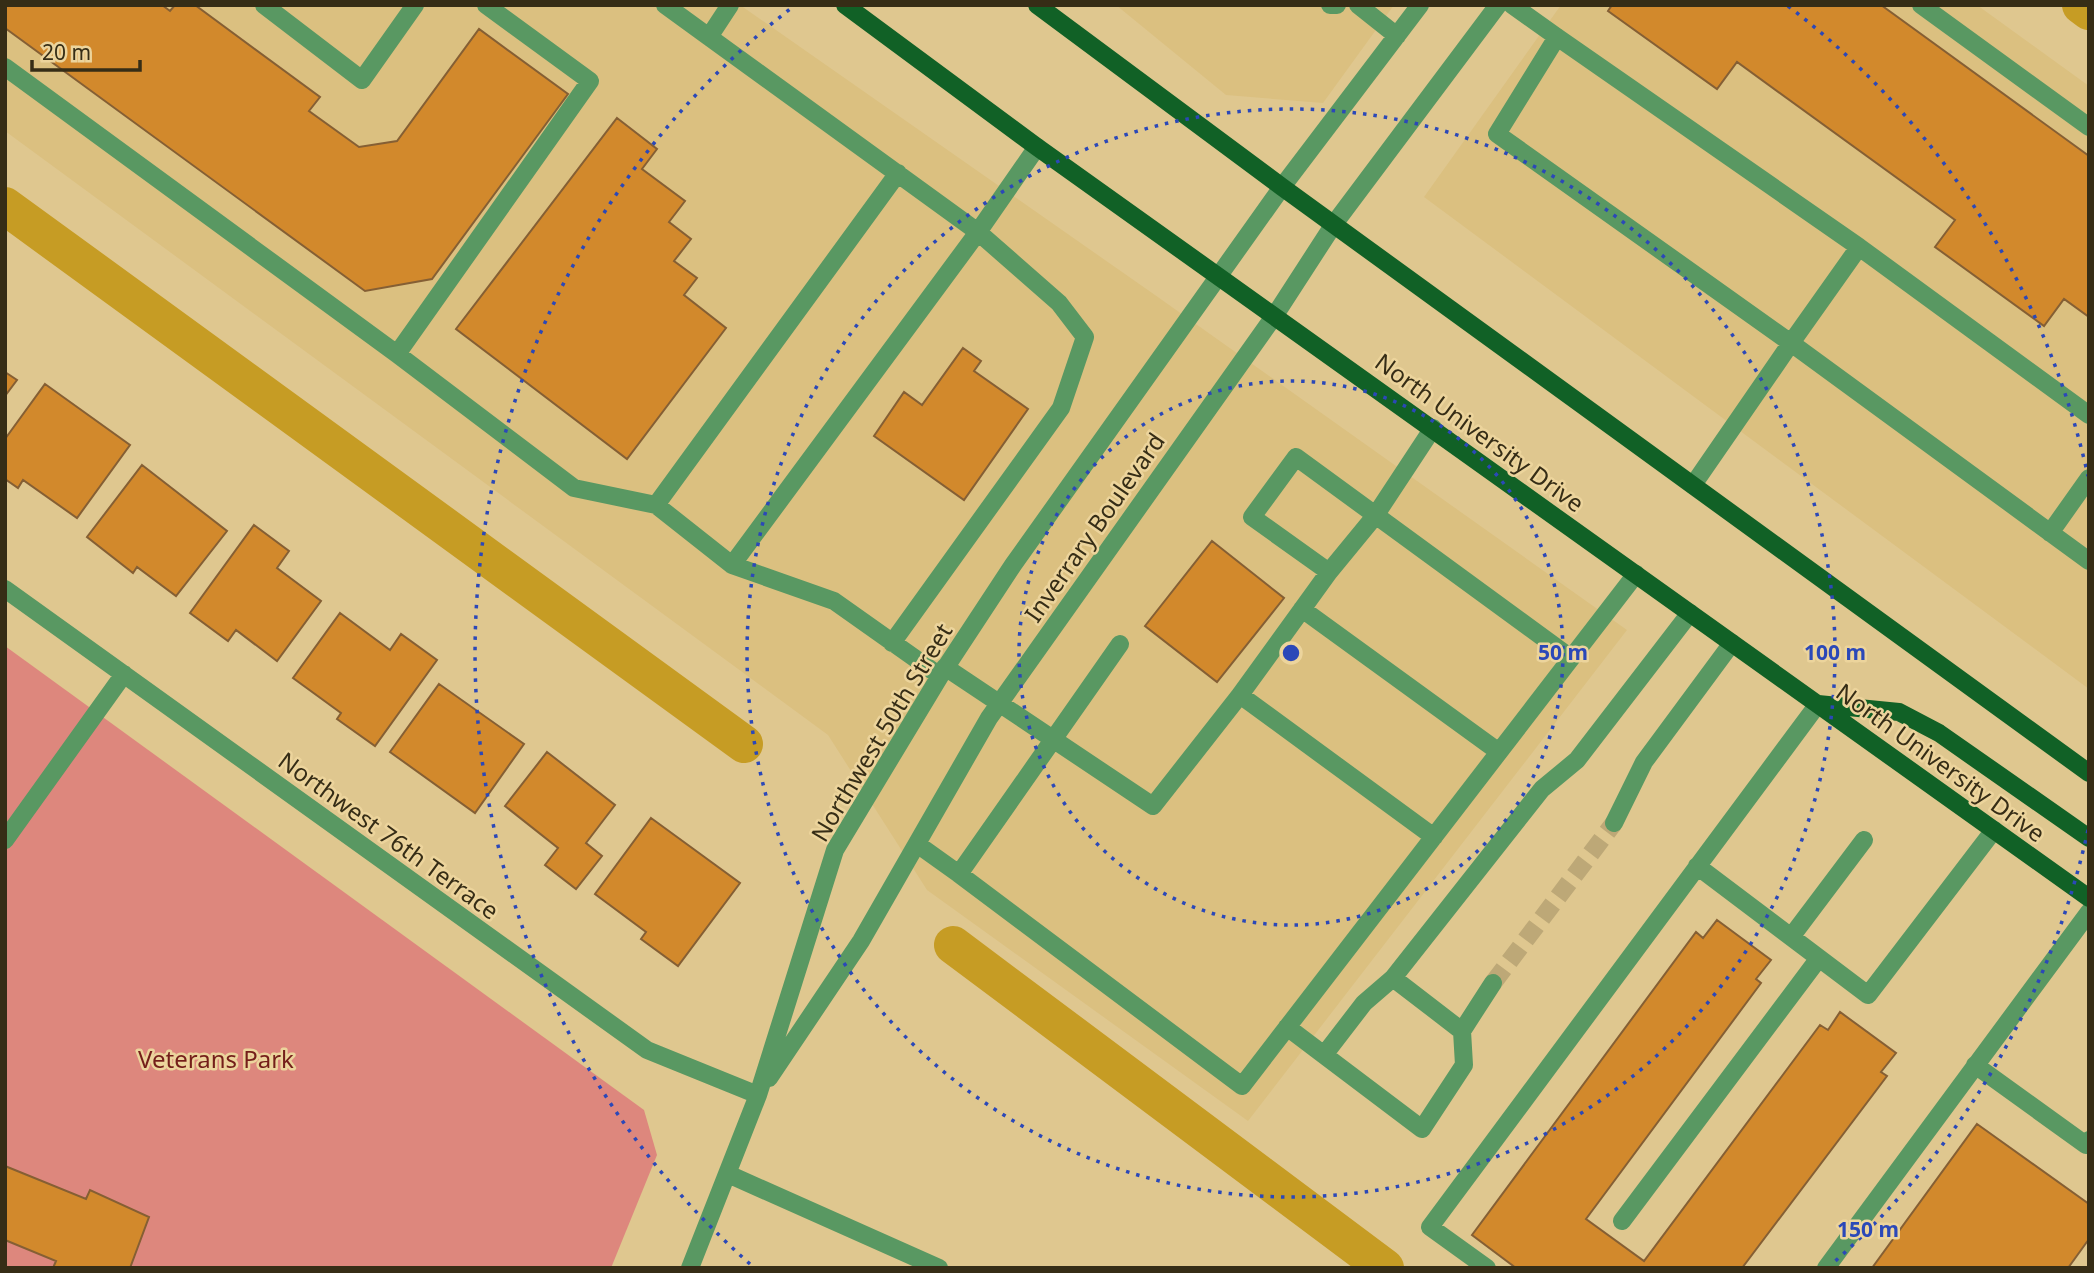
<svg xmlns="http://www.w3.org/2000/svg" width="2094" height="1273" font-family="'Noto Sans',sans-serif">
<rect width="100%" height="100%" fill="#dfc78f"/>
<!-- built -->
<path fill="#dbc080" d="M 5,5 L 740,5 L 1155,295 L 1627,630 L 1248,1121 L 927,890 L 828,735 L 5,131 Z
M 1116,5 L 1394,5 L 1323,103 L 1226,95 Z
M 1561,5 L 1977,5 L 2089,86 L 2089,689 L 1424,197 Z"/>
<!-- green -->
<path fill="#dd877d" d="M 5,646 L 644,1110 L 657,1155 L 611,1268 L 5,1268 Z"/>
<g fill="none" stroke-linecap="round" stroke-linejoin="round">
<!-- canal -->
<path stroke="#c69c24" stroke-width="38" d="M 2081,5 L 2089,11
M 5,206 L 744,744
M 953,945 L 1385,1268"/>
</g>
<!-- building -->
<path fill="#d2892c" stroke="#855f34" stroke-width="2" d="M 5,5 L 162,5 L 170,11 L 175,5 L 195,5 L 320,97 L 309,111 L 359,147 L 397,141 L 479,29 L 568,94 L 432,279 L 365,291 L 5,28 Z
M 1612,5 L 1881,5 L 2089,156 L 2089,317 L 2064,299 L 2044,326 L 1935,247 L 1955,220 L 1737,62 L 1717,89 L 1608,11 Z
M 617,118 L 657,149 L 642,169 L 685,201 L 669,222 L 691,239 L 674,261 L 697,278 L 684,295 L 726,328 L 627,459 L 456,329 Z
M 963,348 L 981,361 L 974,371 L 1028,409 L 964,500 L 874,436 L 904,392 L 922,405 Z
M 5,372 L 17,380 L 5,396 Z
M 45,384 L 130,445 L 77,518 L 23,480 L 18,488 L 5,479 L 5,439 Z
M 142,465 L 227,531 L 176,596 L 137,567 L 133,573 L 87,537 Z
M 254,525 L 289,551 L 277,568 L 321,601 L 277,661 L 236,630 L 228,641 L 190,613 Z
M 1212,541 L 1284,598 L 1217,682 L 1145,626 Z
M 340,613 L 390,650 L 401,634 L 437,660 L 375,746 L 337,719 L 341,713 L 293,678 Z
M 439,684 L 524,744 L 475,813 L 390,752 Z
M 547,752 L 615,805 L 586,843 L 602,856 L 576,889 L 545,865 L 558,848 L 505,806 Z
M 651,818 L 740,883 L 678,966 L 641,939 L 646,932 L 595,894 Z
M 1717,920 L 1771,960 L 1756,979 L 1761,983 L 1586,1219 L 1644,1261 L 1820,1025 L 1828,1030 L 1840,1012 L 1896,1053 L 1881,1072 L 1887,1076 L 1742,1268 L 1516,1268 L 1472,1235 L 1696,932 L 1703,938 Z
M 1977,1124 L 2089,1204 L 2089,1239 L 2068,1268 L 1872,1268 Z
M 5,1166 L 86,1199 L 90,1190 L 149,1217 L 130,1268 L 53,1268 L 56,1261 L 5,1240 Z"/>
<g fill="none" stroke-linecap="round" stroke-linejoin="round">
<!-- minor-tunnel -->
<path stroke="#bda877" stroke-width="18" stroke-dasharray="18 9" stroke-linecap="butt" d="M 1493,983 L 1614,823"/>
<!-- minor -->
<path stroke="#599862" stroke-width="18" d="M 264,5 L 362,80 L 415,5
M 665,5 L 709,37 L 730,5
M 1330,5 L 1337,5
M 1358,5 L 1397,36
M 1512,5 L 1557,37 L 1859,247 L 1791,343 L 1497,134 L 1557,37
M 1921,5 L 2089,127
M 709,37 L 978,232 L 1059,303 L 1085,337 L 1061,408 L 892,643
M 5,67 L 397,354 L 574,488 L 656,505 L 898,173
M 1859,247 L 2089,415
M 397,354 L 590,81 L 486,5
M 1433,428 L 1375,516 L 1329,572 L 1252,517 L 1296,457 L 1571,658
M 1693,485 L 1791,343 L 2089,561
M 656,505 L 732,565
M 2050,533 L 2089,478
M 1329,572 L 1240,695 L 1434,837
M 5,589 L 647,1050 L 758,1095
M 1302,609 L 1499,752
M 945,667 L 1153,806 L 1240,695
M 940,676 L 834,601 L 732,565 L 978,232 L 1037,147
M 1614,823 L 1644,762 L 1732,643
M 5,840 L 124,674
M 917,844 L 959,874 L 1120,644
M 1697,866 L 1868,995 L 1994,830
M 959,874 L 1242,1086 L 1636,574
M 1791,937 L 1864,840
M 1393,978 L 1364,1003 L 1324,1055 L 1422,1129 L 1464,1065 L 1462,1031
M 1493,983 L 1462,1031 L 1393,978 L 1542,789 L 1577,760 L 1690,613
M 1287,1027 L 1324,1055
M 1975,1065 L 2086,1145 L 2089,1140
M 769,1078 L 861,941 L 989,718 L 1275,315 L 1334,224 L 1498,5
M 728,1174 L 939,1268
M 1622,1221 L 1819,958
M 690,1268 L 758,1095 L 835,850 L 940,676 L 1013,565 L 1282,187 L 1420,5
M 1487,1268 L 1430,1227 L 1818,704
M 1826,1268 L 2089,912"/>
<!-- major -->
<path stroke="#116126" stroke-width="18" d="M 845,5 L 1037,147 L 2089,898
M 1037,5 L 1282,187 L 2089,773
M 1818,704 L 1899,712 L 1939,733 L 2089,838"/>
</g>
<!-- distance rings -->
<g fill="none" stroke="#2b48b8" stroke-width="3.5" stroke-dasharray="3.5 7">
<circle cx="1291" cy="653" r="272"/>
<circle cx="1291" cy="653" r="544"/>
<path d="M2088 830A816 816 0 0 1 1832 1264M750 1264A816 816 0 0 1 794 6M1788 6A816 816 0 0 1 2088 476"/>
</g>
<g text-anchor="middle" dominant-baseline="central" stroke-width="5" stroke-linejoin="round" paint-order="stroke">
<!-- street labels -->
<g font-size="24" fill="#362d16" stroke="#ecd49c">
<text transform="translate(1480 432) rotate(36)">North University Drive</text>
<text transform="translate(1094 527) rotate(-55)">Inverrary Boulevard</text>
<text transform="translate(881 732) rotate(-59)">Northwest 50th Street</text>
<text transform="translate(1941 762) rotate(36)">North University Drive</text>
<text transform="translate(389 835) rotate(36)">Northwest 76th Terrace</text>
</g>
<!-- park labels -->
<g font-size="24" fill="#741e1a" stroke="#ecd49c">
<text x="216" y="1058">Veterans Park</text>
</g>
</g>
<circle cx="1291" cy="653" r="10" fill="#2b48b8" stroke="#ecd49c" stroke-width="3.5"/>
<g font-size="21" text-anchor="middle" font-weight="bold" fill="#2b48b8" stroke="#ecd49c" stroke-width="5" stroke-linejoin="round" paint-order="stroke">
<text x="1563" y="660">50 m</text>
<text x="1835" y="660">100 m</text>
<text x="1868" y="1237">150 m</text>
</g>
<!-- border -->
<rect width="2094" height="1273" fill="none" stroke="#362d16" stroke-width="14"/>
<!-- scale -->
<path d="M32 60v10h108v-10" fill="none" stroke="#362d16" stroke-width="3.5"/>
<text x="42" y="60" font-size="21" fill="#362d16" stroke="#ecd49c" stroke-width="5" paint-order="stroke">20 m</text>
</svg>
